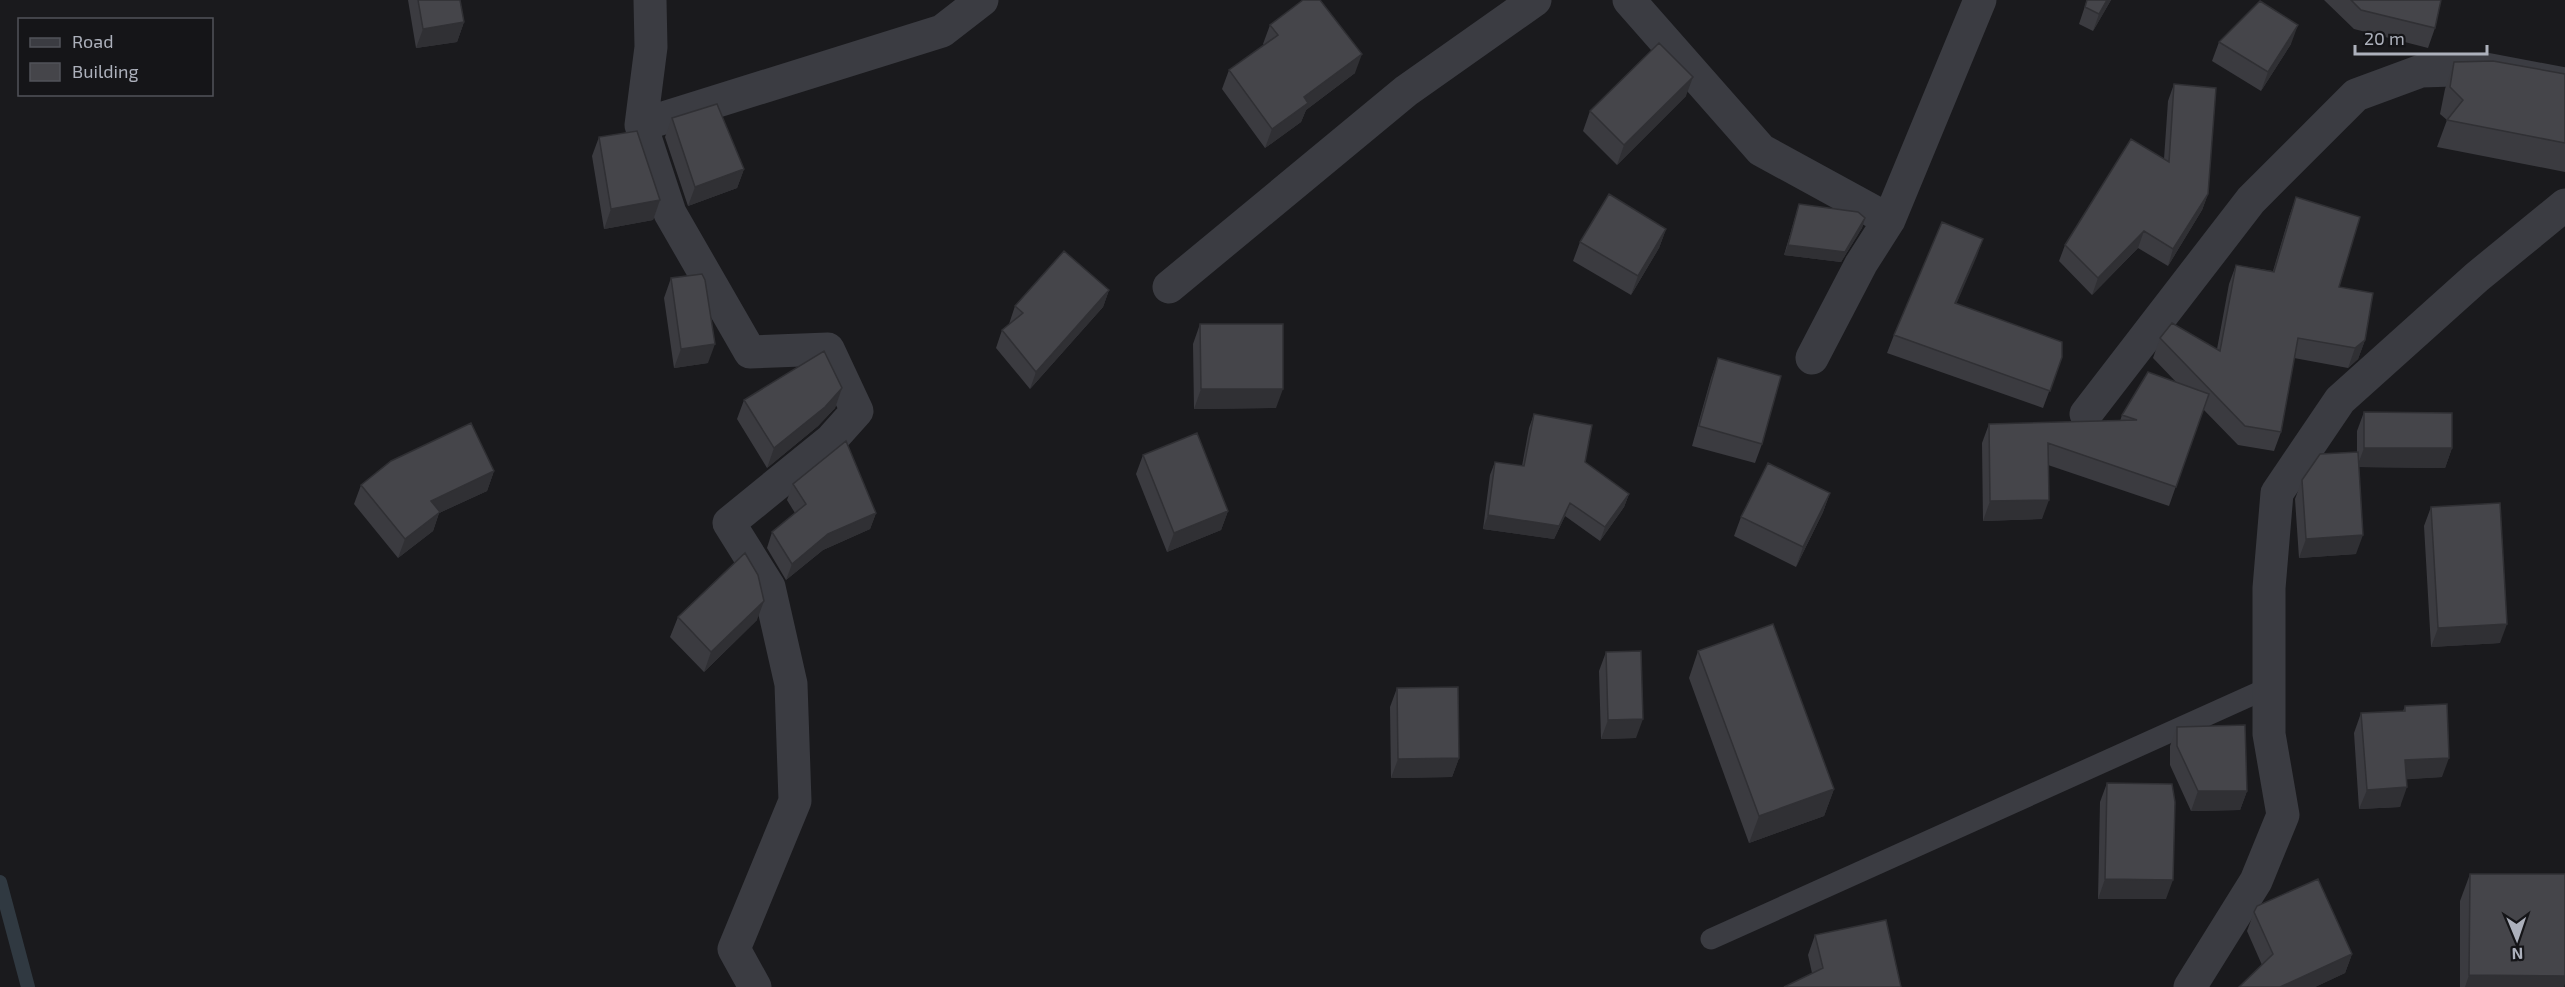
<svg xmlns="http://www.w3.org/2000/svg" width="2565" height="987" font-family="'Exo 2',sans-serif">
<rect width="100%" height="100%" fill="#1a1a1d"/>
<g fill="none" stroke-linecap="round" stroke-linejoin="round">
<!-- stream -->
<path stroke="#303941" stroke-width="14" d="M 0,882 L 28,987"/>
<!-- service -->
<path stroke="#3b3c42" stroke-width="21" d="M 1711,939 L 2270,687"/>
<!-- minor -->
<path stroke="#3b3c42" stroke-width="33" d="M 650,0 L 651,47 L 641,125 L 670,213 L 750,352 L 828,349 L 857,411 L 831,440 L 729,523 L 769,587 L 791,684 L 795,801 L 734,949 L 755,987
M 1629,0 L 1761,150 L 1889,220
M 641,125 L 942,31 L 982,0
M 1169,287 L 1406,91 L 1535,0
M 1812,358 L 1861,264 L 1889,220 L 1980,0
M 2086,414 L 2251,200 L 2356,95 L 2421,71 L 2485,69 L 2565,84
M 2190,987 L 2256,881 L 2283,815 L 2269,734 L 2269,588 L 2277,493 L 2340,400 L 2477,277 L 2565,205"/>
</g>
<!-- wall -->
<path fill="#3b3b40" d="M 408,0 L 460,0 L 464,22 L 457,42 L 416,48 Z
M 2087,0 L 2111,0 L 2093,31 L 2079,24 Z
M 2324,0 L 2441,0 L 2435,28 L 2428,48 L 2354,29 Z
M 1270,25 L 1355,73 L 1306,110 L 1301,122 L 1265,148 L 1222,89 L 1229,70 L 1264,45 L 1263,44 Z
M 2219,42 L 2291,44 L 2261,91 L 2212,61 Z
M 2454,62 L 2565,74 L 2565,172 L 2437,147 L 2447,120 L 2440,114 L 2445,89 Z
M 2174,84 L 2208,194 L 2202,210 L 2168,266 L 2138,248 L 2092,295 L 2059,261 L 2065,245 L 2164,159 L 2168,101 Z
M 1686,96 L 1617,165 L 1583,131 L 1590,111 Z
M 672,118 L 744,169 L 737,188 L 688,206 L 665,137 Z
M 599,137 L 660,200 L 653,220 L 604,229 L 592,156 Z
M 2296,197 L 2365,340 L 2358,359 L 2348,368 L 2294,358 L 2281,432 L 2274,451 L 2238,445 L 2203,409 L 2169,506 L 2048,465 L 2042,519 L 1983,521 L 1982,443 L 1989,424 L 2120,421 L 2122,415 L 2177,383 L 2153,358 L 2160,338 L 2217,349 L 2229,284 L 2236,265 L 2273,271 L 2289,217 Z
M 1799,204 L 1865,218 L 1862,228 L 1841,262 L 1784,255 Z
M 1666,229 L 1659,248 L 1631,295 L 1573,261 L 1580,242 Z
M 1983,239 L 1956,304 L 2062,357 L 2043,408 L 1887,353 L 1894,335 Z
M 671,278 L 708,363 L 674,368 L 664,298 Z
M 1109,290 L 1103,307 L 1030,389 L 996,348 L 1002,330 L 1010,324 L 1009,324 L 1015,306 Z
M 1200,324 L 1276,408 L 1194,409 L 1193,344 Z
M 1718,358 L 1762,444 L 1755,463 L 1692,446 L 1711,378 Z
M 842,388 L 835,408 L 818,426 L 767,468 L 737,419 L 744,400 Z
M 2364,412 L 2452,448 L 2445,468 L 2359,467 L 2356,554 L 2299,558 L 2295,499 L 2302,480 L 2357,452 L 2357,431 Z
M 1534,414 L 1585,462 L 1629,494 L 1624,507 L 1600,541 L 1565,516 L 1554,539 L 1483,529 L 1490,475 L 1495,462 L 1522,466 L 1529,428 Z
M 1143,455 L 1228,511 L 1221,530 L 1167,552 L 1136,474 Z
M 494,471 L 487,491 L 439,513 L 433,531 L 398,558 L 354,504 L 361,485 Z
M 793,484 L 876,513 L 870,529 L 823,550 L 786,580 L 767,548 L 772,532 L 795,513 L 787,500 Z
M 1830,493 L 1823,512 L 1796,567 L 1734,536 L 1741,517 Z
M 2431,507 L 2500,643 L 2431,647 L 2424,526 Z
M 678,617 L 757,620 L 704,672 L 670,637 Z
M 1698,651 L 1834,789 L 1824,816 L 1749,843 L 1689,678 Z
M 1606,652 L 1636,738 L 1601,739 L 1599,671 Z
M 1397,688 L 1459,758 L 1452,777 L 1391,778 L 1390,707 Z
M 2405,706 L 2442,777 L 2406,779 L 2400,807 L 2359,809 L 2354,733 L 2361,713 L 2403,711 Z
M 2177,727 L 2247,791 L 2240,810 L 2191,811 L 2170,765 L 2170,746 Z
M 2107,783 L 2166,899 L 2098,899 L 2100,802 Z
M 2470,874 L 2564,987 L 2460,987 L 2460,901 Z
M 2254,912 L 2352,954 L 2345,973 L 2315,987 L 2239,987 L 2262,965 L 2247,931 Z
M 1815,935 L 1901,987 L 1812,973 L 1808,955 Z"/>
<!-- shaded-wall -->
<path fill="#303034" d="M 2107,0 L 2111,0 L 2093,31 L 2099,14 Z
M 464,22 L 457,42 L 416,48 L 423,29 Z
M 2298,25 L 2291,44 L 2261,91 L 2268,72 Z
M 1362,54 L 1355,73 L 1306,110 L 1301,122 L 1265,148 L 1272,129 L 1304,97 Z
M 1693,77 L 1686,96 L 1617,165 L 1624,145 Z
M 744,169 L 737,188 L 688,206 L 695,187 Z
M 2208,194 L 2202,210 L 2168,266 L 2173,249 Z
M 660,200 L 653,220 L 604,229 L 611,209 Z
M 1865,218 L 1862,228 L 1841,262 L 1784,255 L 1788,245 Z
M 1666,229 L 1659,248 L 1631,295 L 1638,276 Z
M 2144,231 L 2138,248 L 2092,295 L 2098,278 Z
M 1983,239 L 1977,256 L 1949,321 L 1955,303 Z
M 1109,290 L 1103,307 L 1030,389 L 1036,372 Z
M 2365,340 L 2358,359 L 2348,368 L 2355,348 Z
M 715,344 L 708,363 L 674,368 L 681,349 Z
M 842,388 L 835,408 L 818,426 L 767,468 L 774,448 Z
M 1201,389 L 1283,389 L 1276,408 L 1194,409 Z
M 2364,448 L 2452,448 L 2445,468 L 2357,467 Z
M 494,471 L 487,491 L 439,513 L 433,531 L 398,558 L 405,539 L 431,501 Z
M 1830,493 L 1823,512 L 1796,567 L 1803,547 Z
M 1629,494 L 1624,507 L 1600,541 L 1605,527 Z
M 2049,500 L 2042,519 L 1983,521 L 1990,501 Z
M 1570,503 L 1565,516 L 1554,539 L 1483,529 L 1488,515 Z
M 1228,511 L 1221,530 L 1167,552 L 1174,533 Z
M 876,513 L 870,529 L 823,550 L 786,580 L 792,564 L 828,534 Z
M 2363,535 L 2356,554 L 2299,558 L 2306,539 Z
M 764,601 L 757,620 L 704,672 L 711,652 Z
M 2507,624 L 2500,643 L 2431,647 L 2438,628 Z
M 1643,719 L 1636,738 L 1601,739 L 1608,720 Z
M 1459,758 L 1452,777 L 1391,778 L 1398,759 Z
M 2449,758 L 2442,777 L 2398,780 L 2405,760 Z
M 2407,787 L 2400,807 L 2359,809 L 2367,790 Z
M 1834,789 L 1824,816 L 1749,843 L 1759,816 Z
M 2198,791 L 2247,791 L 2240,810 L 2191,811 Z
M 2105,879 L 2173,880 L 2166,899 L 2098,899 Z
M 2352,954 L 2345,973 L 2315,987 L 2280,987 Z
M 2469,975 L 2565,976 L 2565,984 L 2564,987 L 2465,987 Z"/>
<!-- building -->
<path fill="#45454a" stroke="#303034" stroke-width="1.5" d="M 418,0 L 460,0 L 464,22 L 423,29 Z
M 1303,0 L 1320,0 L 1362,54 L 1304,97 L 1308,103 L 1272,129 L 1229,70 L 1278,35 L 1270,25 Z
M 2087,0 L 2107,0 L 2099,14 L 2085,7 Z
M 2351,0 L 2441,0 L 2435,28 L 2361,10 Z
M 2260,1 L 2298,25 L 2268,72 L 2219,42 Z
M 1659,43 L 1693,77 L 1624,145 L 1590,111 Z
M 2493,61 L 2565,74 L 2565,143 L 2447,120 L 2463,100 L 2450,87 L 2454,62 Z
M 2174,84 L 2216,88 L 2208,194 L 2173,249 L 2144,231 L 2098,278 L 2065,245 L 2131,139 L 2169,162 Z
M 717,104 L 744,169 L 695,187 L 672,118 Z
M 637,131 L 660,200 L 611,209 L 599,137 Z
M 1609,194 L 1666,229 L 1638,276 L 1580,242 Z
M 2296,197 L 2360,217 L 2339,287 L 2373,293 L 2365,340 L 2355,348 L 2298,338 L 2281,432 L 2245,426 L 2160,338 L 2172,323 L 2220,351 L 2236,265 L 2274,272 Z
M 1799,204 L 1858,212 L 1865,218 L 1845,252 L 1788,245 Z
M 1942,222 L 1983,239 L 1955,303 L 2062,342 L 2062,357 L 2050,391 L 1894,335 Z
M 1064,251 L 1109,290 L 1036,372 L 1002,330 L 1023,313 L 1015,306 Z
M 702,274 L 705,280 L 715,344 L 681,349 L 671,278 Z
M 1200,324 L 1283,324 L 1283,389 L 1201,389 Z
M 824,351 L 842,388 L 825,407 L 774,448 L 744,400 Z
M 1718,358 L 1781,376 L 1762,444 L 1699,426 Z
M 2148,372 L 2209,394 L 2176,487 L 2048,443 L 2049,500 L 1990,501 L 1989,424 L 2137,420 L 2122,415 Z
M 2364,412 L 2452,413 L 2452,448 L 2364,448 Z
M 1534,414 L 1592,425 L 1585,462 L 1629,494 L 1605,527 L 1570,503 L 1559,526 L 1488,515 L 1495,462 L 1524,466 Z
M 471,423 L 494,471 L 431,501 L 440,512 L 405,539 L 361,485 L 391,461 Z
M 1197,433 L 1228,511 L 1174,533 L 1143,455 Z
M 846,441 L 876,513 L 828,534 L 792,564 L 772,532 L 806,504 L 793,484 Z
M 2358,452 L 2363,535 L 2306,539 L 2302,480 L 2320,454 Z
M 1768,463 L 1830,493 L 1803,547 L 1741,517 Z
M 2500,503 L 2507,624 L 2438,628 L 2431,507 Z
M 745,553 L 758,575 L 764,601 L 711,652 L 678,617 Z
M 1773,624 L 1834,789 L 1759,816 L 1698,651 Z
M 1641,651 L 1643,719 L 1608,720 L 1606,652 Z
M 1458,687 L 1459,758 L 1398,759 L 1397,688 Z
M 2447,704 L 2449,758 L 2405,760 L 2407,787 L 2367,790 L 2361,713 L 2405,711 L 2405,706 Z
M 2245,725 L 2247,791 L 2198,791 L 2177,746 L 2177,727 Z
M 2107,783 L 2172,784 L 2175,802 L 2173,880 L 2105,879 Z
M 2470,874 L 2565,874 L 2565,976 L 2469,975 Z
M 2318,879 L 2352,954 L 2280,987 L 2239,987 L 2273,954 L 2254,912 L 2257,906 Z
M 1886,920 L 1901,987 L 1784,987 L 1823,968 L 1815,935 Z"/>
<!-- legend -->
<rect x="18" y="18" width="195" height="78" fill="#151518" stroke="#52535a" stroke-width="1.5"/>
<rect x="30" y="38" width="30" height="9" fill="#3b3c42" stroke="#52535a" stroke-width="1.5"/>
<text x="72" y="48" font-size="18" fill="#adb1bc">Road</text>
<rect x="30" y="63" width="30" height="18" fill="#45454a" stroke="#52535a" stroke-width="1.5"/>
<text x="72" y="78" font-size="18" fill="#adb1bc">Building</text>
<!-- north arrow -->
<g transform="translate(2517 939) rotate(178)" stroke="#151518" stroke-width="4.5" paint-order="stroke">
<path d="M0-4.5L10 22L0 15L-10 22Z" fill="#adb1bc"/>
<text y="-9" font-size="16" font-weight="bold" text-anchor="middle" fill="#adb1bc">N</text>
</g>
<!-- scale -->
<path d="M2355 45v9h132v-9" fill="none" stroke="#adb1bc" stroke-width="3"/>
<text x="2364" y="45" font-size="18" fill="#adb1bc" stroke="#151518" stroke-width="4.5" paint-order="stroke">20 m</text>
</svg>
